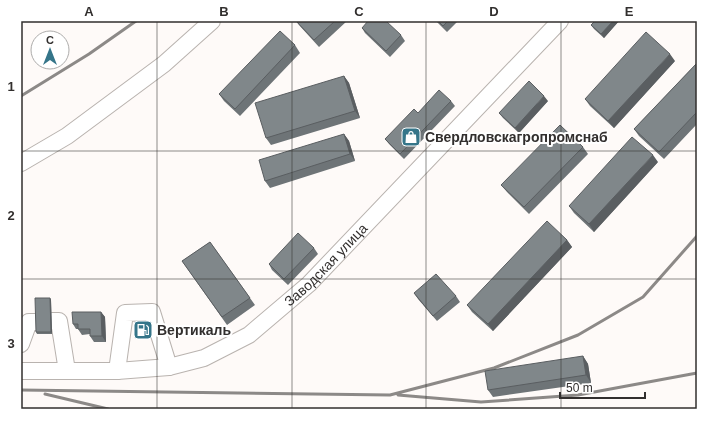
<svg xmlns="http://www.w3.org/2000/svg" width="718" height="430" font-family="Arial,sans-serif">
<rect width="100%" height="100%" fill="#fefaf8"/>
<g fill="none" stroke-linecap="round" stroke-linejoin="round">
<!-- minor casing -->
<g stroke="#b9b3af" stroke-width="18">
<g id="minor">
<path d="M 21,163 L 67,136 L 164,64 L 212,21"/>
<path d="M 52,321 L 59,321 L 67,371"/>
<path d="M 21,344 L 29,322 L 37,322"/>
<path id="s1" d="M 21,371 L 117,371 L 169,367 L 204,358 L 249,335 L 309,284 L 560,21"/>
<path d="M 117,371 L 125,313 L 152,312 L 169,367"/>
</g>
</g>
<!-- minor -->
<use href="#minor" stroke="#fff" stroke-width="16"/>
<!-- rail -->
<path stroke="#8c8987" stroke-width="3" d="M 21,96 L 89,54 L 136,21
M 21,390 L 390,395 L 494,368 L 578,335 L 643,297 L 697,236
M 45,394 L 108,409
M 398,395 L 481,402 L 578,395 L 697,373"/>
</g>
<!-- wall -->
<path fill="#6e7477" d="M 296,21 L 347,21 L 319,47 L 299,25 Z
M 436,21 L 458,21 L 447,32 Z
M 595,21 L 619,21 L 604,38 L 594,29 L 591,25 Z
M 362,28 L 401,35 L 405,41 L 390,57 L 365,33 Z
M 295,45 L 300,53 L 240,116 L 224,101 L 219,94 Z
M 675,61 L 614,128 L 590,106 L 585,99 Z
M 697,63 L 697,124 L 664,159 L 639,136 L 634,129 Z
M 344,76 L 349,83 L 360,118 L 271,145 L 266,138 Z
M 451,101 L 455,106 L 404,159 L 389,144 L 385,139 L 418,113 Z
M 548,101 L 519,133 L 503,118 L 499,113 Z
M 344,134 L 349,141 L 355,161 L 270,188 L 265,181 Z
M 583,147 L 588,154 L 529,214 L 507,192 L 501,185 Z
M 658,162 L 594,232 L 574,213 L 569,206 Z
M 567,240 L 572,247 L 493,331 L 472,312 L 467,305 Z
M 210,242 L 255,305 L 227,325 L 182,261 Z
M 314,248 L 318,254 L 288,285 L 272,270 L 269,264 Z
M 414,293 L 456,296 L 460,302 L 437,321 L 418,299 Z
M 50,298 L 51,300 L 52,334 L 37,334 L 36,332 Z
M 101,312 L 105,317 L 106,342 L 94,342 L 90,336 L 90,334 L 82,335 L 78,329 L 76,329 L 73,324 Z
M 583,356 L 588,364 L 591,383 L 493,397 L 488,390 Z"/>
<!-- shaded-wall -->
<path fill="#5a5e61" d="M 613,21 L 619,21 L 604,38 L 601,34 Z
M 670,54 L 675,61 L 614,128 L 608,121 Z
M 344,76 L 349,83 L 360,118 L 355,111 Z
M 544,96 L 548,101 L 519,133 L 515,128 Z
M 344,134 L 349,141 L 355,161 L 350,154 Z
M 653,155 L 658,162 L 594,232 L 589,224 Z
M 567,240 L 572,247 L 493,331 L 488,324 Z
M 50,298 L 51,300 L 52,334 L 51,332 Z
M 101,312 L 105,317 L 106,342 L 102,336 Z
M 583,356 L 588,364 L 591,383 L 586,375 Z"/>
<!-- building -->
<path fill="#80878a" stroke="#5a5e61" d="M 296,21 L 335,21 L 314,40 Z
M 368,21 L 386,21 L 401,35 L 386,51 L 362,28 Z
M 438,21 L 448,21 L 443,26 Z
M 595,21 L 613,21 L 601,34 L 591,25 Z
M 280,31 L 295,45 L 235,109 L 219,94 Z
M 646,32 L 670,54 L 608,121 L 585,99 Z
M 697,63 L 697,112 L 659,152 L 634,129 Z
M 344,76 L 355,111 L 266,138 L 255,103 Z
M 529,81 L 544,96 L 515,128 L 499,113 Z
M 439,90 L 451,101 L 400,154 L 385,139 L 414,109 L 418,113 Z
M 560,125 L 583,147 L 524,207 L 501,185 Z
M 344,134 L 350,154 L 265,181 L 259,160 Z
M 632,137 L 653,155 L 589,224 L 569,206 Z
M 547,221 L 567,240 L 488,324 L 467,305 Z
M 298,233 L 314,248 L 284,279 L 269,264 Z
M 210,242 L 250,298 L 222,317 L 182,261 Z
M 436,274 L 456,296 L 433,316 L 414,293 Z
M 35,298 L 50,298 L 51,332 L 36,332 Z
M 72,312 L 101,312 L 102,336 L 90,336 L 90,329 L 78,329 L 78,324 L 73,324 Z
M 583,356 L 586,375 L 488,390 L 485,371 Z"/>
<!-- grid -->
<path fill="none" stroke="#322f2e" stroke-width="1" stroke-opacity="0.55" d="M 157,21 L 157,409M 292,21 L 292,409M 426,21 L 426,409M 561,21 L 561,409M 21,151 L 697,151M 21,279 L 697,279"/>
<!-- icons -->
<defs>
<g id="shop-square" transform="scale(1)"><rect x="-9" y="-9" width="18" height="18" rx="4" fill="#357589" stroke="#fff"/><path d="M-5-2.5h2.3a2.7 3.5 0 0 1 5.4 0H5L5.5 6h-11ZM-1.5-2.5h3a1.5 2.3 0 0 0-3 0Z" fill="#fff"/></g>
<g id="fuel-square" transform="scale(1)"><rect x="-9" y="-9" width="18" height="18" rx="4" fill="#357589" stroke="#fff"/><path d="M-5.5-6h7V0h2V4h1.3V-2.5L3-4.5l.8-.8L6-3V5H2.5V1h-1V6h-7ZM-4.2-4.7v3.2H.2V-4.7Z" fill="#fff"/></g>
</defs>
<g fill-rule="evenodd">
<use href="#shop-square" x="411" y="137"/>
<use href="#fuel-square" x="143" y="330"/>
</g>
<g text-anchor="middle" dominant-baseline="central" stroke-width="4" stroke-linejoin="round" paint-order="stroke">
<!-- poi labels -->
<g font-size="14" font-weight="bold" fill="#322f2e" stroke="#fff" text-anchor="start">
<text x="425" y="137">Свердловскагропромснаб</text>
<text x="157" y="330">Вертикаль</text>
</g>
<!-- street labels -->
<g font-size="14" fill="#322f2e" stroke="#fff">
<text stroke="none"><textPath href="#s1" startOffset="339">Заводская улица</textPath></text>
</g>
</g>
<!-- border -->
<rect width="718" height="430" fill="none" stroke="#ffffff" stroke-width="44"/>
<!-- north arrow -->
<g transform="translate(50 50)"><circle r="19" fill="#ffffff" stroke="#adacab"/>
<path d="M0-3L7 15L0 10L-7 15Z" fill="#357589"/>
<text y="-6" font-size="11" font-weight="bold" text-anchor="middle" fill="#322f2e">С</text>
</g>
<!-- scale -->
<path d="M560 392v6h85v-6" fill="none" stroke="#322f2e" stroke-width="2"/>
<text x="566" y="392" font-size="12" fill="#322f2e" stroke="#ffffff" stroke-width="3" paint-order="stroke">50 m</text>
<rect x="22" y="22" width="674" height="386" fill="none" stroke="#322f2e" stroke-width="1.5"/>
<g font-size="13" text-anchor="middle" font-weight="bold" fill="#322f2e">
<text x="89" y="16">A</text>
<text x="224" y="16">B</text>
<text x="359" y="16">C</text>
<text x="494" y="16">D</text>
<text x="629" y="16">E</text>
<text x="11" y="91">1</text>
<text x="11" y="220">2</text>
<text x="11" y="348">3</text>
</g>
</svg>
